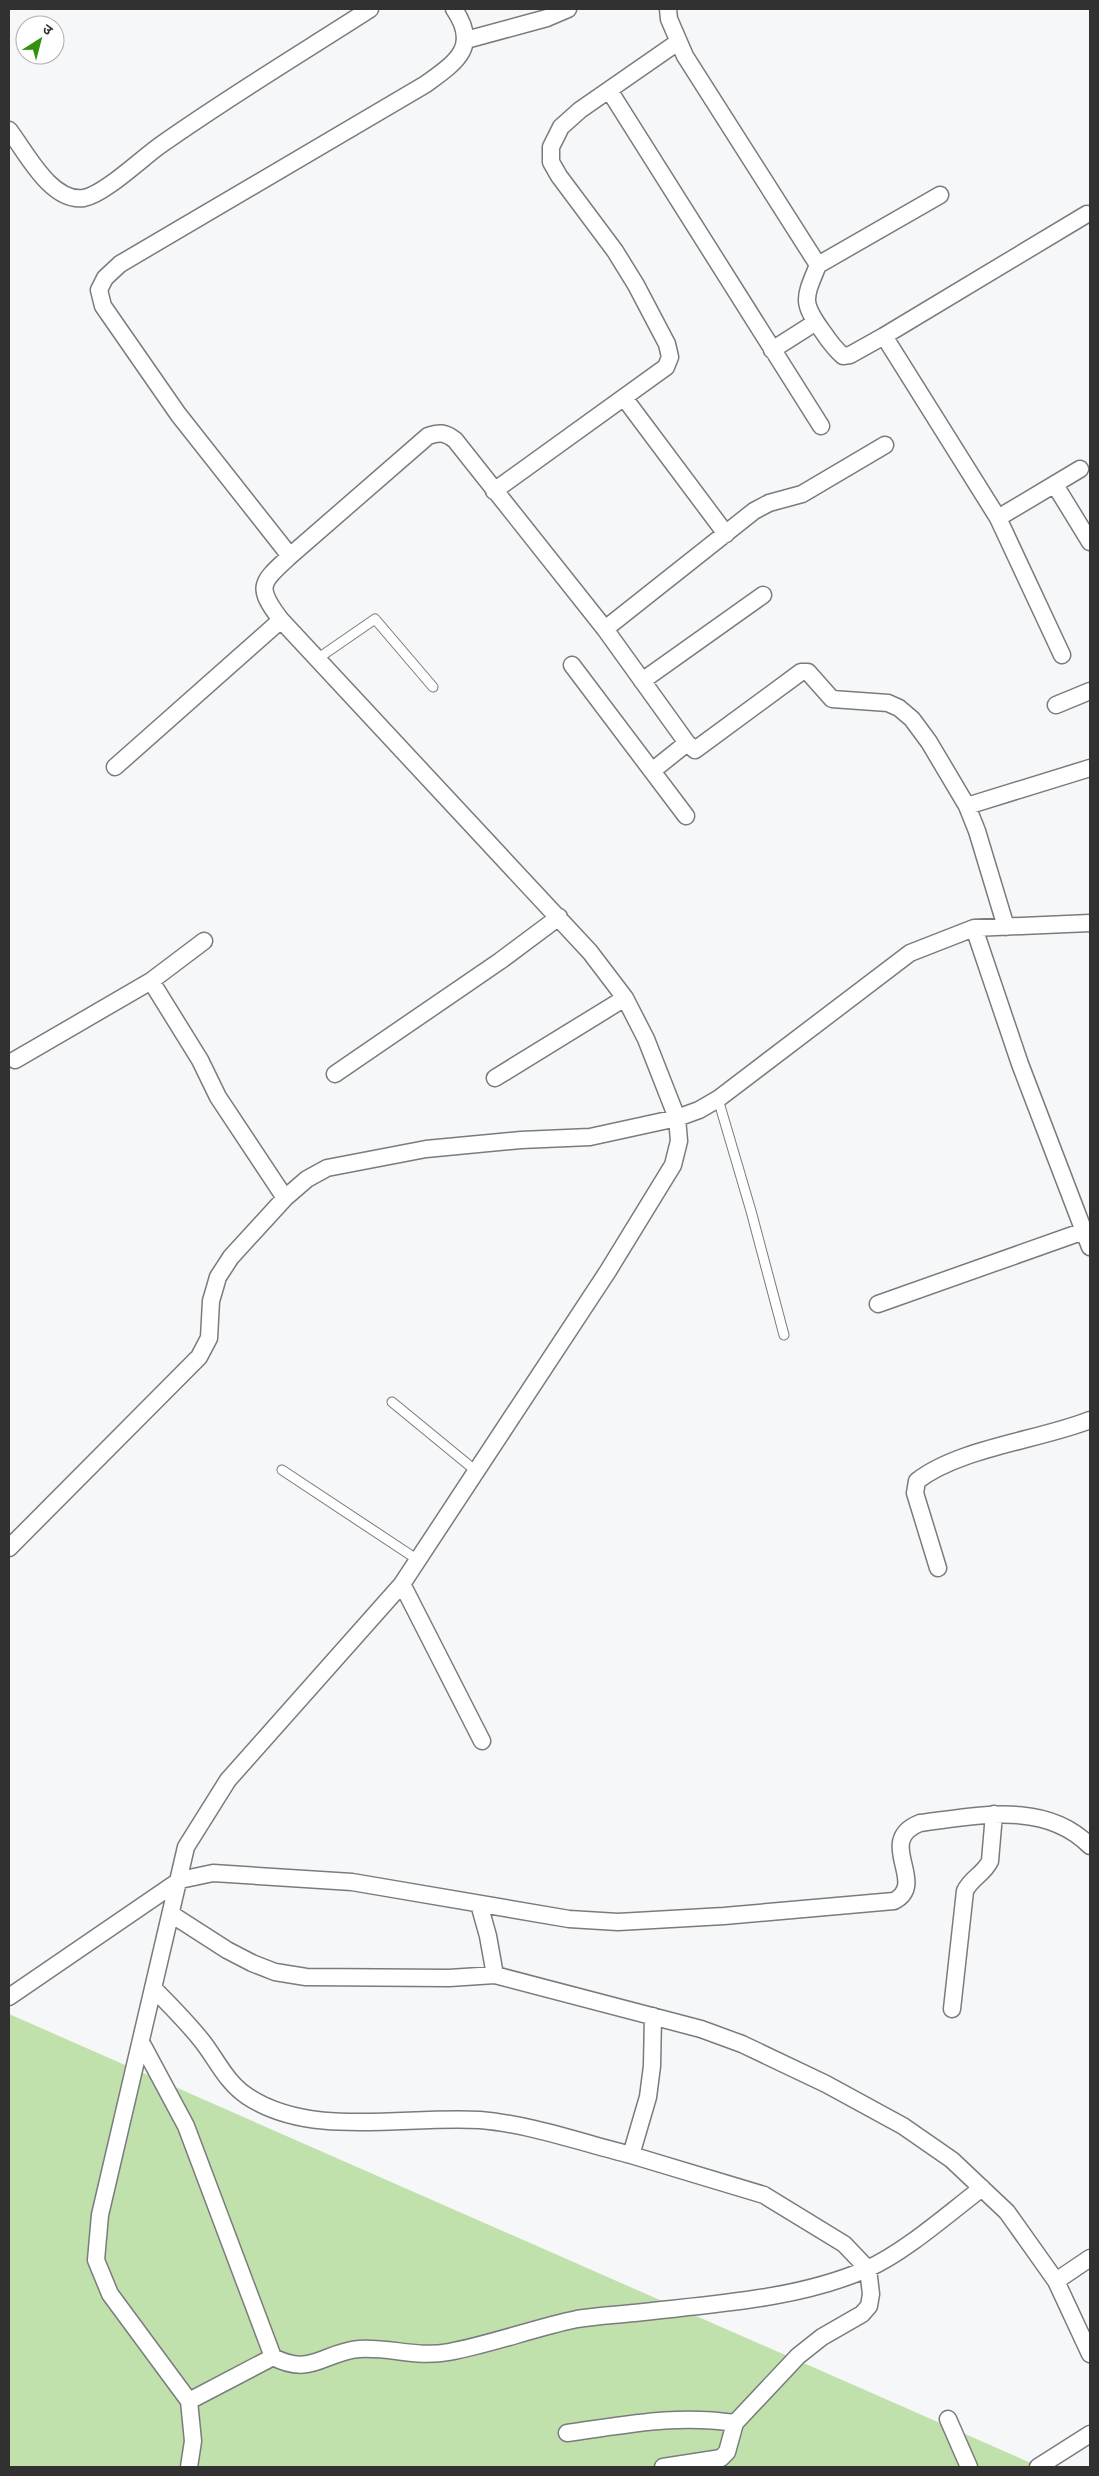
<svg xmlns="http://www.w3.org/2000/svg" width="1099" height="2476" font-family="Manrope,'Noto Sans Devanagari',sans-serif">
<rect width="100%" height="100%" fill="#f6f7f8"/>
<!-- green -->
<path fill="#c0e1ab" d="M 9,2014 L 1040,2467 L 9,2467 Z"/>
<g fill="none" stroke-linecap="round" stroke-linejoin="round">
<!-- lane casing -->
<g stroke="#7a7b7c" stroke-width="11">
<path id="lane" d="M 317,659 L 375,619 L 433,687
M 718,1099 L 751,1211 L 784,1335
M 392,1402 L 476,1471
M 282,1470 L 418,1560"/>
</g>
<!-- street casing -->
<g stroke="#7a7b7c" stroke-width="19">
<path id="street" d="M 668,9 L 669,19 L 685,56 L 818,265 C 804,299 801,302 823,332 C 829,341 835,349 843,356 L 850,355 L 884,336
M 466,40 L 547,18 L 568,9
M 609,90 L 821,426
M 9,130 C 26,152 51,203 84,198 C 105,194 143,157 162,144 C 230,96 300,54 370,9
M 818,265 L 940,195
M 772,350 L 816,322
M 625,399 L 726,534
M 1055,485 L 1090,542
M 494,491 L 666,367 L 670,357 L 667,344 L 636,285 L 615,251 L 559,176 L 551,162 L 551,147 L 561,127 L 580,110 L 678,42
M 998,518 L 1080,469
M 290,556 L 178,414 L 103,306 L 99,290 L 105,278 L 120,264 L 426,84 C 456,62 480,47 454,9
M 605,629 L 754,511 L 769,503 L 802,494 L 885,445
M 1062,655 L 998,518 L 884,336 L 1087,214
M 572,665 L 686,816
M 642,681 L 763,595
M 1056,705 L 1090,691
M 115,767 L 281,620
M 652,771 L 687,743
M 967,806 L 1090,768
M 974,928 L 1020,1064 L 1090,1247
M 151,981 L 200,1060 L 218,1097 L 285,1198
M 15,1060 L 151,981 L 204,941
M 335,1074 L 500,961 L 559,917
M 495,1078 L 625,998
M 878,1304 L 1084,1231
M 9,1548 L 199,1357 L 209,1338 L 211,1301 L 218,1277 L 231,1257 L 285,1198 L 307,1179 L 327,1168 L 426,1149 L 521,1140 L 590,1137 L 677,1118 L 699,1110 L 718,1099 L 910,953 L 974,928 L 1090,923
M 938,1568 L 915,1493 L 917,1481 C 959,1448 1040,1440 1090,1420
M 402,1584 L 482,1741
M 479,1904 L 488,1936 L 495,1975
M 171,1914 L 227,1950 L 252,1963 L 275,1972 L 306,1977 L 449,1978 L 495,1975 L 701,2029 L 742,2044 L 826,2084 L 903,2126 L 952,2160 L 1007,2212 L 1056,2281 L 1090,2354
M 153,1988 C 170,2005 187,2022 202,2041 C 217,2060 226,2082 247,2096 C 311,2139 406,2115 480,2120 C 529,2124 583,2143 631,2155
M 9,1997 L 180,1880 L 213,1873 L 352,1882 L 569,1919 L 618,1922 L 724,1916 L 894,1901 C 929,1883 874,1841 920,1823 C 977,1816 1045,1800 1090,1846
M 952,2009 L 965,1891 C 971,1878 984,1874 990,1861 L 994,1814
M 141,2042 L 186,2126 L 273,2357 C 311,2377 324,2352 359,2349 C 391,2347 416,2358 449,2352 C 492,2344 534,2328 577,2319 C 596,2316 615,2315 634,2313 C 711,2304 796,2300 867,2269 C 904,2253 949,2213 982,2188
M 1056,2281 L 1090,2258
M 189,2401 L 273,2357
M 948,2419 L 969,2467
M 567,2433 C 626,2425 675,2414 735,2423 L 798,2356 L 822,2337 L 862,2314 L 869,2306 L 871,2294 L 868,2269 L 844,2244 L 764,2195 L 631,2155 L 648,2097 L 652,2066 L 653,2016
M 189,2467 L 193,2441 L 189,2401 L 110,2294 L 96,2260 L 100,2215 L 186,1847 L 228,1780 L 402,1584 L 608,1271 L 673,1165 L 679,1141 L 677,1118 L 646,1039 L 625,998 L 590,952 L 281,620 C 255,586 261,583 290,556 L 428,436 C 439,432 445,432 455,440 L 605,629 L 687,743 L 695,750 L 801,672 L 808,672 L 832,699 L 888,703 L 899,708 L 912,719 L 929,742 L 967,806 L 977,831 L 1006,927
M 663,2467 L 721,2458 L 727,2452 L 735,2423
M 1038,2467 L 1090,2434"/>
</g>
<!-- lane -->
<use href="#lane" stroke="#fff" stroke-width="9"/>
<!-- street -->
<use href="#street" stroke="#fff" stroke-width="16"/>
</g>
<!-- border -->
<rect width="1099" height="2476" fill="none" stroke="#313132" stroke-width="20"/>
<!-- north arrow -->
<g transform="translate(40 40) rotate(36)"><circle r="24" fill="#ffffff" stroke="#adadad"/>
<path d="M0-4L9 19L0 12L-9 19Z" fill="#309210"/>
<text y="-8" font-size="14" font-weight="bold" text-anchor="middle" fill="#313132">उ</text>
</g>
</svg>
